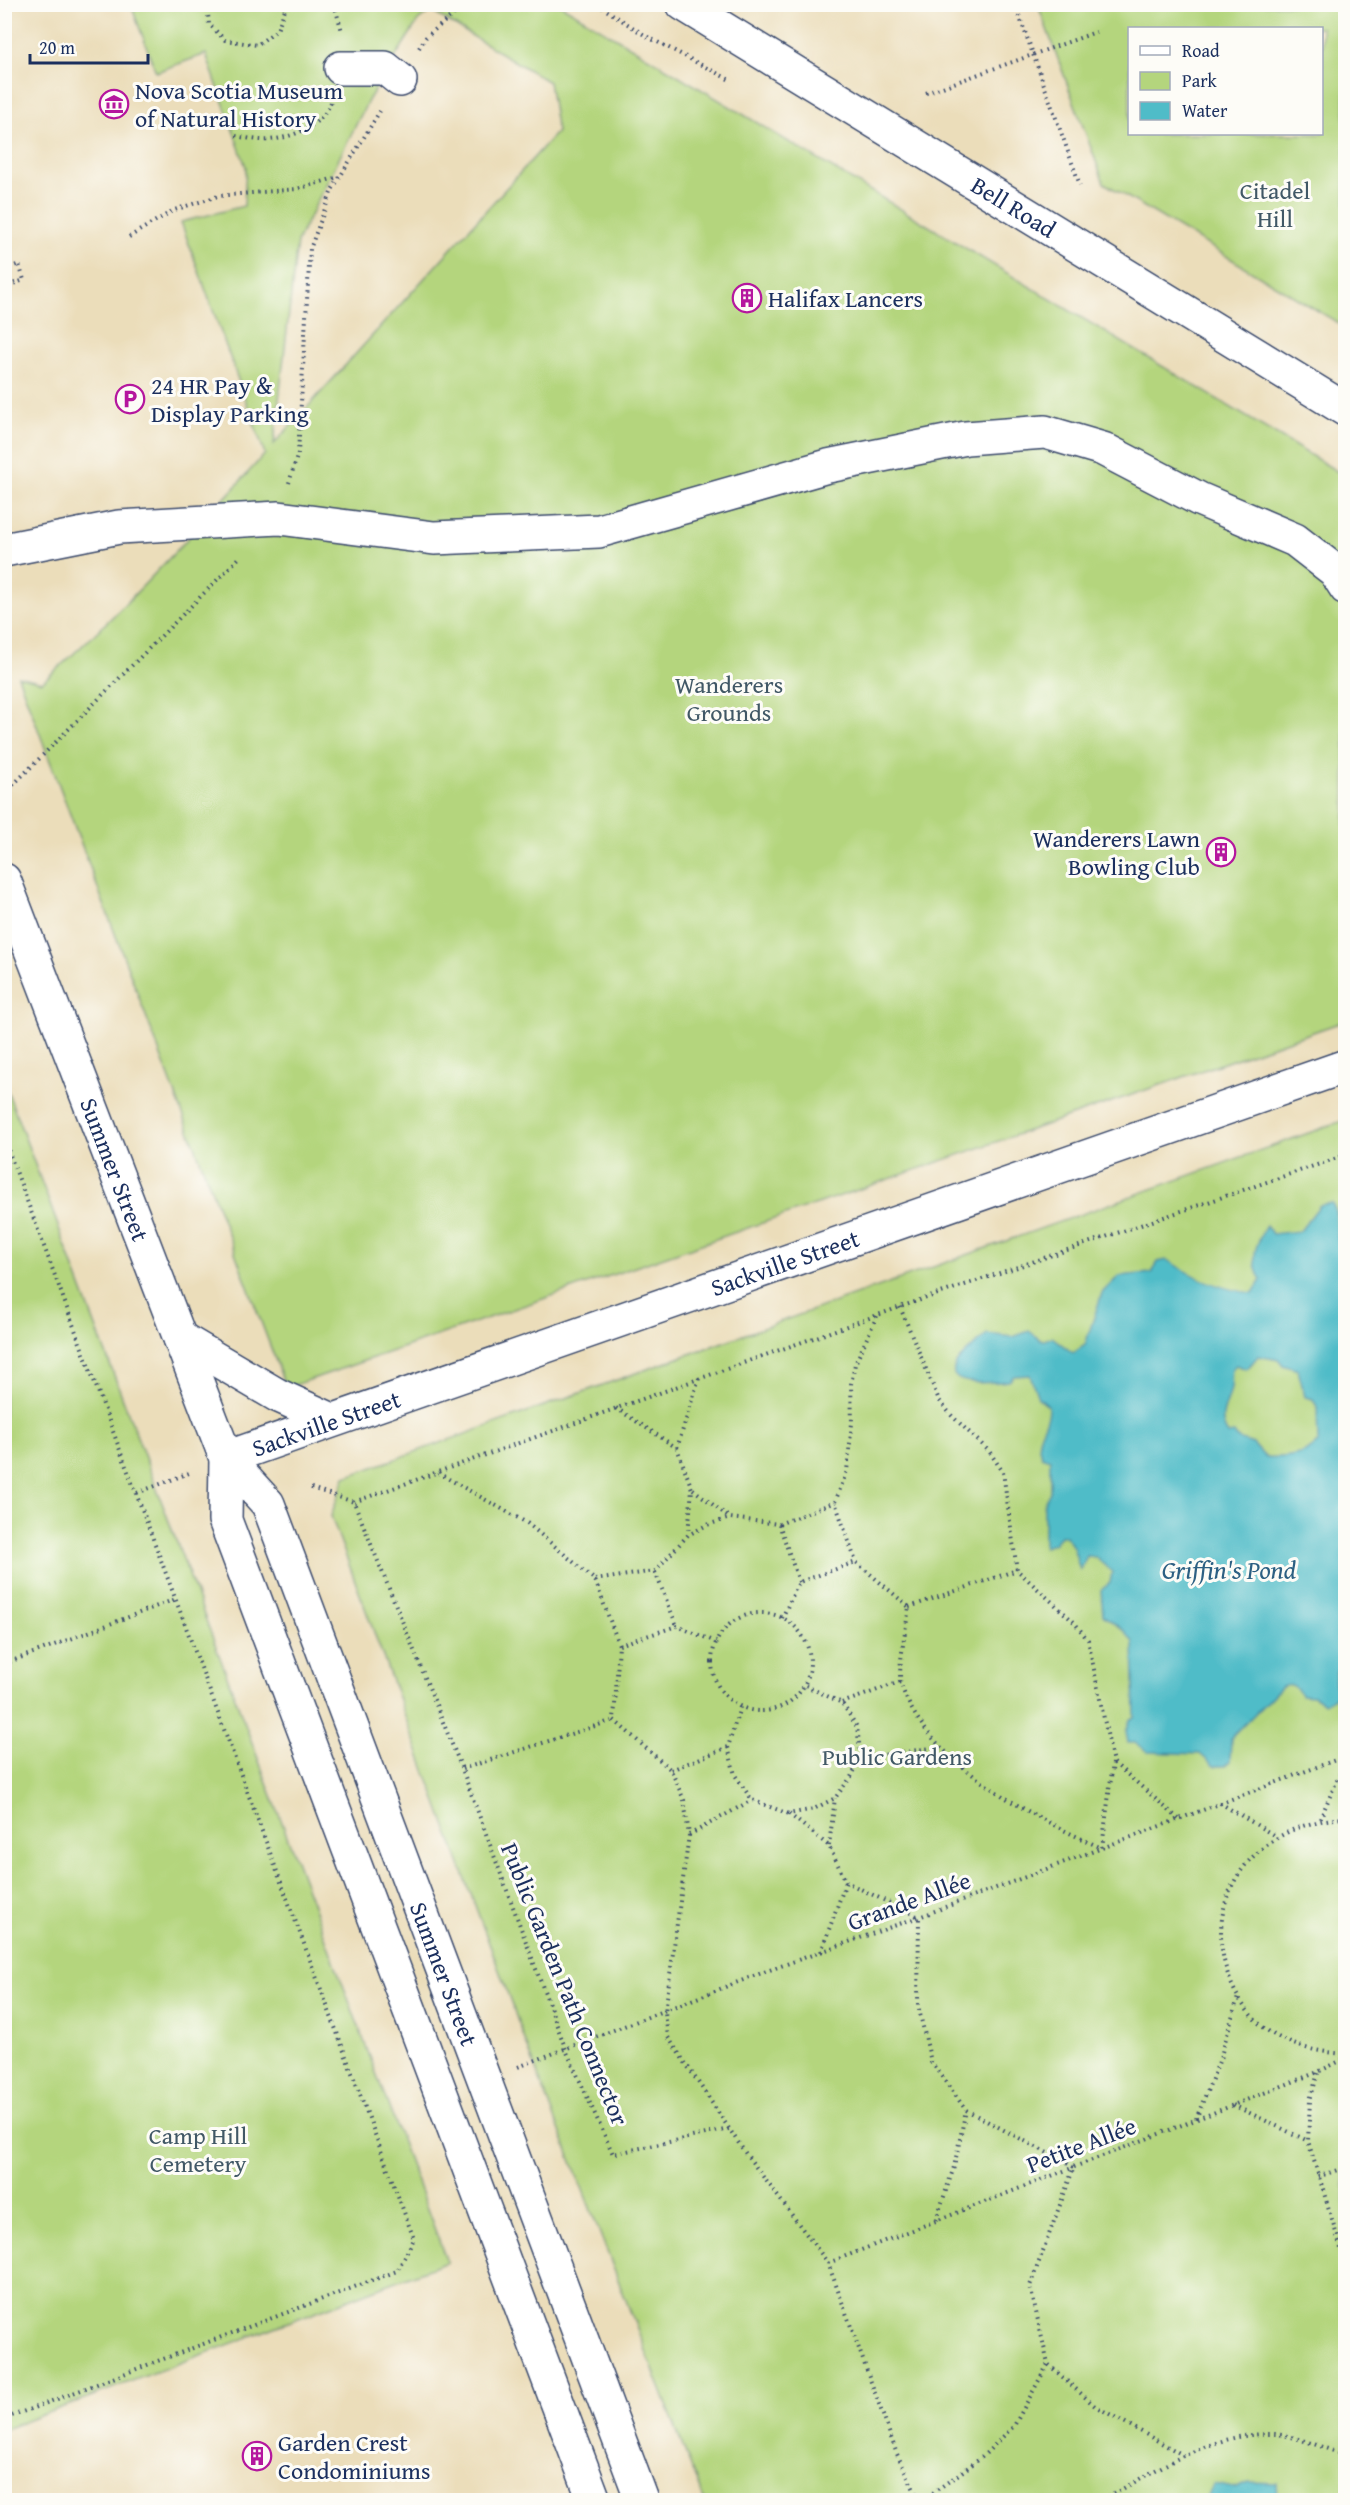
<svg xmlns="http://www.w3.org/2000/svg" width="1350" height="2505" font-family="'Gentium Book Plus',serif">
<rect width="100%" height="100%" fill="#fdfcf7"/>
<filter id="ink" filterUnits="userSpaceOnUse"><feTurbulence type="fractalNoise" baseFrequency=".0167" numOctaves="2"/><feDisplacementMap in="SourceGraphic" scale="12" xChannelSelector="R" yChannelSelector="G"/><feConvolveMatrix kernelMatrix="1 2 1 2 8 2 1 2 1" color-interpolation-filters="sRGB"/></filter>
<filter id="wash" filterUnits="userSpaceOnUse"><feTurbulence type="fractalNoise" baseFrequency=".008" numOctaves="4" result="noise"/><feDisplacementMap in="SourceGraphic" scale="24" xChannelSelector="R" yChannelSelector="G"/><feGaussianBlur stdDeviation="1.35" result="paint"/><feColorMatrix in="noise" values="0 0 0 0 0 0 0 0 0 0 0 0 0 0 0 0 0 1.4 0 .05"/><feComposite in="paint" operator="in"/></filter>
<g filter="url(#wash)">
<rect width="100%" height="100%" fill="#ebddba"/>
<!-- green -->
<path fill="#b4d57d" stroke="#68826e" stroke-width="1.5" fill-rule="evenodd" d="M 131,5 L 561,5 L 1345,476 L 1345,1021 L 286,1388 L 18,676 L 42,682 C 123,612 193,533 265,454 L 181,222 L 244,206 L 246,167 L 206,54 L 156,72 ZM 431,11 L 549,82 L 557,132 L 274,444 L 297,242 L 369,99 L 418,21 Z
M 1038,5 L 1345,5 L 1345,327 L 1104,183 ZM 1130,28 L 1322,28 L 1322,134 L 1130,134 Z
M 4,1082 L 447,2262 L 5,2429 L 4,2429 Z
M 1345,1120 L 1345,2500 L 704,2500 L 533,2062 L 331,1516 L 345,1477 Z"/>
<!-- water -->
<path fill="#4fbcc8" stroke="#357693" stroke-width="1.5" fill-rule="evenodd" d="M 1332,1203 C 1342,1220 1331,1238 1346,1254 L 1345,1290 L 1343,1293 L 1346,1309 L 1345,1668 L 1337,1669 L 1335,1677 L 1336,1696 L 1324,1703 L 1313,1696 L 1301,1695 C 1296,1686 1291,1682 1282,1686 L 1231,1738 L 1230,1761 L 1224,1766 L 1214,1766 L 1200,1754 L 1148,1752 L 1135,1743 L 1128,1743 L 1126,1731 L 1130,1720 L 1135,1717 L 1133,1642 L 1126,1632 L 1103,1615 L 1101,1590 L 1110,1583 L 1112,1572 L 1095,1557 L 1087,1556 L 1080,1570 L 1073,1547 L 1066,1536 L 1060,1536 L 1053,1544 L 1044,1547 L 1044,1503 L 1050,1492 L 1050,1459 L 1041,1456 C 1040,1451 1038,1446 1039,1441 C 1040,1426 1061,1408 1038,1398 L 1030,1375 L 1014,1376 L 1009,1381 C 998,1382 935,1390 959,1360 C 967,1351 978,1342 987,1334 L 1013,1337 L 1029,1331 L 1042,1341 L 1052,1337 L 1073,1353 L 1085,1345 L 1102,1293 L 1119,1276 L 1152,1273 L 1158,1262 L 1167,1260 C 1194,1278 1221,1290 1253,1293 L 1261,1280 C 1249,1260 1256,1244 1266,1225 L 1272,1234 L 1300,1231 L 1320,1205 ZM 1258,1356 L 1279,1360 L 1283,1365 L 1298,1370 L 1305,1397 L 1313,1399 L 1317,1407 L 1318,1442 C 1307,1456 1283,1458 1265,1457 L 1253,1444 L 1238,1439 L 1234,1433 L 1228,1434 C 1216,1417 1228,1406 1231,1388 C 1232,1382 1231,1375 1232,1369 L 1236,1365 L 1247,1369 Z
M 1248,2482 L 1276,2483 L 1277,2500 L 1207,2500 L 1213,2484 L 1234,2488 Z"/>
</g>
<g filter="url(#ink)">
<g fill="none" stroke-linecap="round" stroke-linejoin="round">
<!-- minor casing -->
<g stroke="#3a496c" stroke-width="36">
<g id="minor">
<path id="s1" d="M 683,4 L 1346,410"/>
<path d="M 341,68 L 385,68 L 400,80"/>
<path d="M 4,550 L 119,527 L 279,518 L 434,538 L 599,531 L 828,466 L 966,438 L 1045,432 L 1103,449 L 1199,499 L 1295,540 L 1335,571 L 1346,588"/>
<path id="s2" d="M 4,880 L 226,1458 L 225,1520 L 594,2500"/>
<path d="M 180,1338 L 277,1395 L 332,1420"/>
<path id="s3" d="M 226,1458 L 1346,1066"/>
<path id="s4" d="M 226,1458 L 268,1504 L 642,2500"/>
</g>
</g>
<!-- path -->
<path stroke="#3a496c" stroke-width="4" stroke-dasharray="1.5 4.5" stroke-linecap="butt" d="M 207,4 L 209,24 L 225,40 L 257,45 L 277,30 L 287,4
M 334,4 L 342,31
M 597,4 L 646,36 L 732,81
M 1015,4 L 1080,185
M 419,48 L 426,37 L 466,4
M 926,93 L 1096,32
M 236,136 C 246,138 259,141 269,140 C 292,138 323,125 331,102
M 129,237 L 174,210 L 218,196 L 297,189 L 339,177
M 4,270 L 19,264 L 24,280 L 4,287
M 289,483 L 298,453 L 310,249 L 332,190 L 380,111
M 13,785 L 240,557
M 4,1139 L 414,2239 L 397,2271 L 4,2419
M 900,1307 L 939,1400 L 952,1416 L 989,1451 L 1003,1472 L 1017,1570 L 1074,1622 L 1088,1640 L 1113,1763 L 1102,1848 C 1034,1818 924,1761 901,1684 C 897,1672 907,1622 909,1607
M 877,1316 L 855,1364 L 851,1384 L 852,1423 L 847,1471 L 835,1502 L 856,1562 L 909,1607
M 616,1408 L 677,1448 L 692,1489 L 688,1534
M 677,1448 L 699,1378
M 438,1473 L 527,1523 L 595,1580 L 619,1645 L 614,1720
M 311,1488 L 354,1502 L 462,1769 L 566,2050 L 613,2154 L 729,2129
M 693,1489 L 730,1518
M 137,1493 L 189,1473
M 354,1502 L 900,1307 L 1346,1155
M 779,1524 L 799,1582
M 655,1572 L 677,1626
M 595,1580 L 655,1571 L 688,1535 L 707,1525 L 730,1518 L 779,1524 L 835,1502
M 909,1607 L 1017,1570
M712 1662a49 49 0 1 1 98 0a49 49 0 1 1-98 0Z
M 782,1618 L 799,1582 L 856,1562
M 619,1645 L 677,1626 L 716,1642
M 4,1664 L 176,1599
M 842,1703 L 900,1682
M 740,1707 L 728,1747 L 735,1775 L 752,1800 L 789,1814 L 814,1809 L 835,1798 L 851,1777 L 861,1758 L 857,1727 L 842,1703 L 804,1685
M 614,1720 L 671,1770 L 684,1800 L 689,1835 L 665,2012 L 668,2037 L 746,2154 L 828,2263 L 897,2454 L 919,2500
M 861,1758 L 938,1747
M 1114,1763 L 1180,1820
M 462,1769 L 614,1720
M 671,1770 L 728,1747
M 1220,1803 L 1275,1836
M 789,1814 L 829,1846 L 846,1882 L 919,1917 L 918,2005 L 931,2062 L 966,2110 L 1074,2167 L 1030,2286 L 1048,2364 L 1095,2406 L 1183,2455
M 1346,1818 C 1256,1822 1195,1898 1232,1985 C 1241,2006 1259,2028 1280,2038 C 1301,2049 1322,2052 1346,2054
M 1320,1819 L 1346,1760
M 689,1835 L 752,1800
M 829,1846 L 835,1798
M 821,1952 L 846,1882
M 518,2067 L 764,1972 L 919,1917 L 1346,1756
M 1318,2073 L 1310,2100 L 1308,2141 L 1346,2265
M 1233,2105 L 1308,2141
M 1196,2119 L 1220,2059 L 1238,1997
M 1318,2177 L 1346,2167
M 936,2220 L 954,2167 L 966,2110
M 828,2263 L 1318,2072 L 1346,2058
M 923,2500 L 981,2458 L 1014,2426 L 1048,2364
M 1103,2500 C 1155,2471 1211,2432 1274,2434 C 1294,2435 1325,2449 1346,2455"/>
<!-- minor -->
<use href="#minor" stroke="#fff" stroke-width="33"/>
</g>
</g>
<!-- icons -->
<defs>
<g id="museum-ring" transform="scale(1.5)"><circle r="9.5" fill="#fdfcf7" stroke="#b5179e" stroke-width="1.5"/><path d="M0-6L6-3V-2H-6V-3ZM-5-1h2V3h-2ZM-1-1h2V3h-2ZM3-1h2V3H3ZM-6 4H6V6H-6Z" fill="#b5179e"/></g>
<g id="building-ring" transform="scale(1.5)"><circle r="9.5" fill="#fdfcf7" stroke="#b5179e" stroke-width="1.5"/><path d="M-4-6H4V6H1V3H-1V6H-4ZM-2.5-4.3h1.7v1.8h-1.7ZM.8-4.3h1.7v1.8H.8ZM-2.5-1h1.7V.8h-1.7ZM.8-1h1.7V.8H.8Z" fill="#b5179e"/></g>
<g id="parking-ring" transform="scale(1.5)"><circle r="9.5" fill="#fdfcf7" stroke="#b5179e" stroke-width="1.5"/><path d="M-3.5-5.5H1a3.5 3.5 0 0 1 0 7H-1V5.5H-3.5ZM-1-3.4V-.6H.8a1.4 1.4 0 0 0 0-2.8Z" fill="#b5179e"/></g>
</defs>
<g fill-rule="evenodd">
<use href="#museum-ring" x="114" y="104"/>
<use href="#building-ring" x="747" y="298"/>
<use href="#parking-ring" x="130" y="399"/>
<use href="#building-ring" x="1221" y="852"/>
<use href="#building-ring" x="257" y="2456"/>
</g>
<g text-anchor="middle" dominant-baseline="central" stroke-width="6" stroke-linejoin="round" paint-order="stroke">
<!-- poi labels -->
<g font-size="24" fill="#1b2f5e" stroke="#fdfcf7" text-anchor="start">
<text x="135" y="90">Nova Scotia Museum<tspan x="135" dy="28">of Natural History</tspan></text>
<text x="768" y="298">Halifax Lancers</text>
<text x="151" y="385">24 HR Pay &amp;<tspan x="151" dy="28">Display Parking</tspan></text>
<text x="1200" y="838" text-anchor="end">Wanderers Lawn<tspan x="1200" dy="28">Bowling Club</tspan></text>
<text x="278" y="2442">Garden Crest<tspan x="278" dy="28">Condominiums</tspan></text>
</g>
<!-- park labels -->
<g font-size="24" fill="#415866" stroke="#fdfcf7">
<text x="1275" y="190">Citadel<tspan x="1275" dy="28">Hill</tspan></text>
<text x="729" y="684">Wanderers<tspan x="729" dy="28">Grounds</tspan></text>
<text x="897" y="1756">Public Gardens</text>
<text x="198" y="2135">Camp Hill<tspan x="198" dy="28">Cemetery</tspan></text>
</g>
<!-- street labels -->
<g font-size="24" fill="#1b2f5e" stroke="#fdfcf7">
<text stroke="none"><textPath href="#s1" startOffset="388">Bell Road</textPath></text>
<text stroke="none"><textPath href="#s2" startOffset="310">Summer Street</textPath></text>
<text stroke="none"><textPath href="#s3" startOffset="592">Sackville Street</textPath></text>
<text stroke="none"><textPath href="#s3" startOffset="106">Sackville Street</textPath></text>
<text transform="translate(909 1901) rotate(-20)">Grande Allée</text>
<text stroke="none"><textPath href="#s4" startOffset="564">Summer Street</textPath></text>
<text transform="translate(565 1984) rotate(68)">Public Garden Path Connector</text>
<text transform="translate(1081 2145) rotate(-21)">Petite Allée</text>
</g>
<!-- water labels -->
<g font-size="26" font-style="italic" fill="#2d6083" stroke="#fdfcf7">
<text x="1229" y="1569">Griffin's Pond</text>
</g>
</g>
<!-- margin -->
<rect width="1350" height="2505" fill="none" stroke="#fdfcf7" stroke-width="24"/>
<!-- legend -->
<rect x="1128" y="27" width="195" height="108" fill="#fdfcf7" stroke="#a3aaba" stroke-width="1.5"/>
<rect x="1140" y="46" width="30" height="9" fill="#ffffff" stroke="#a3aaba" stroke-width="1.5"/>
<text x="1182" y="57" font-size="18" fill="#1b2f5e">Road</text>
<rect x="1140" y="72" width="30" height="18" fill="#b4d57d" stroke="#a3aaba" stroke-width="1.5"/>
<text x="1182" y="87" font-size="18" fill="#1b2f5e">Park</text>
<rect x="1140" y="102" width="30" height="18" fill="#4fbcc8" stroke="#a3aaba" stroke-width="1.5"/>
<text x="1182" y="117" font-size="18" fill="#1b2f5e">Water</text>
<!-- scale -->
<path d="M30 54v9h118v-9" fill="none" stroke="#1b2f5e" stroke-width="3"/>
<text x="39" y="54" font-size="18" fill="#1b2f5e" stroke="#fdfcf7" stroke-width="4.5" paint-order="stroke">20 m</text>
</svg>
